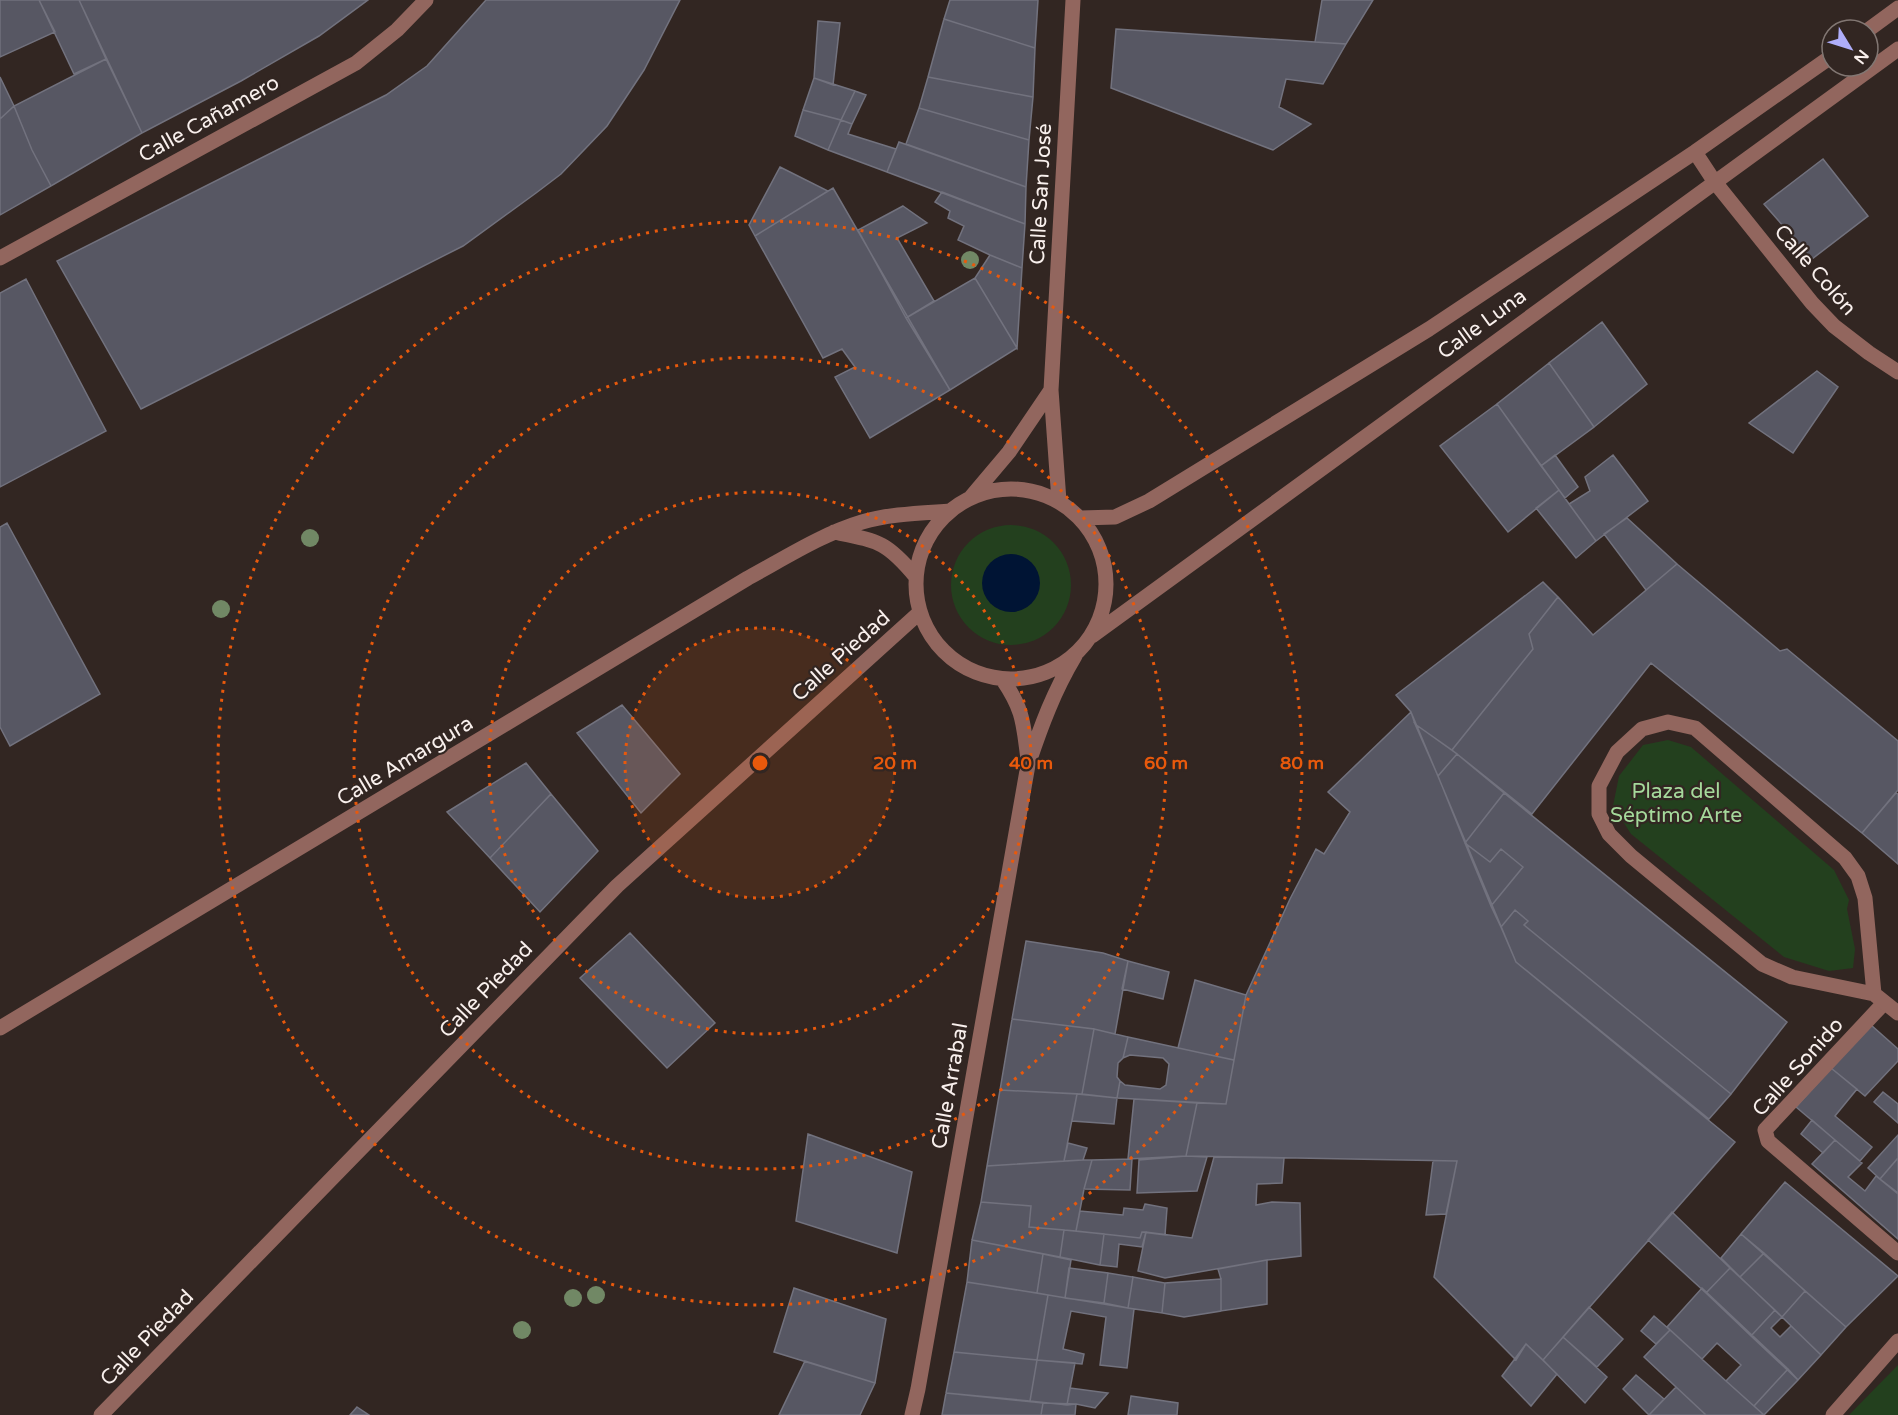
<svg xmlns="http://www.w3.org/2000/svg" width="1898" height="1415" font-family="'Varela Round',sans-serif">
<rect width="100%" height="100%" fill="#322622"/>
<!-- green -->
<path fill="#23401e" d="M951 585a60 60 0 1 1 120 0a60 60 0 1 1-120 0Z
M 1668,740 L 1691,747 L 1834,870 L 1849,900 L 1847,909 L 1855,949 L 1853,968 L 1829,971 L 1784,957 L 1631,834 L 1613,806 L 1619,776 L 1643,745 Z
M 1898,1365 L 1898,1415 L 1849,1415 Z"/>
<!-- water -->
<path fill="#001434" d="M982 583a29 29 0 1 1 58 0a29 29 0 1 1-58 0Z"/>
<!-- building -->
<path fill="#575763" stroke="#72727e" stroke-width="1.5" d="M 0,0 L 39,0 L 55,32 L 0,57 Z
M 39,0 L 79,0 L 106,59 L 74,74 Z
M 79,0 L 368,0 L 319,36 L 241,81 L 142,133 Z
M 486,0 L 680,0 L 644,70 L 607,126 L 561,174 L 536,193 L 463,246 L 141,409 L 57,261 L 386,95 L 427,66 Z
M 950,0 L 1038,0 L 1035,48 L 944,19 Z
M 1322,0 L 1373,0 L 1346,44 L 1315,42 Z
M 944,19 L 1035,48 L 1033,97 L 928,77 Z
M 818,21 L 840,23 L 833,85 L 814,78 Z
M 1116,29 L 1315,42 L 1346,44 L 1323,84 L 1286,79 L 1279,107 L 1311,124 L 1273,150 L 1111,88 Z
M 106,59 L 142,133 L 51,186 L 32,150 L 14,106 Z
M 0,77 L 14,106 L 0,119 Z
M 928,77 L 1033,97 L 1029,140 L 919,108 Z
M 814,78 L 855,91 L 841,120 L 803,110 Z
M 855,91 L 866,95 L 852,124 L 841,120 Z
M 14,106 L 32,150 L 51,186 L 0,215 L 0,119 Z
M 919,108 L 1029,140 L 1026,187 L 906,144 Z
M 803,110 L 841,120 L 828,150 L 795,136 Z
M 841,120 L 852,124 L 848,134 L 896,149 L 887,172 L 828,150 Z
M 899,142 L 1026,187 L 1025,224 L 887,172 Z
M 1823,159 L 1868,216 L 1812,259 L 1764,204 Z
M 780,167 L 828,191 L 755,236 L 749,225 Z
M 833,188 L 950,390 L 870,438 L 835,377 L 855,367 L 842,349 L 823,358 L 755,236 Z
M 942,192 L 1025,224 L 1022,268 L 990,255 L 958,240 L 964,226 L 948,218 L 950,211 L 935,202 Z
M 903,206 L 927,223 L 897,238 L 934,301 L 906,318 L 858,230 Z
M 990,255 L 1022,268 L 1017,348 L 975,278 Z
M 975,278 L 1017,348 L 950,390 L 906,318 Z
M 26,279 L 106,431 L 0,487 L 0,293 Z
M 1602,322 L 1647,384 L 1594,427 L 1549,363 Z
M 1549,363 L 1594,427 L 1541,466 L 1497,404 Z
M 1817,371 L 1838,387 L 1793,453 L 1749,423 Z
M 1497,404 L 1559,490 L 1508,532 L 1440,446 Z
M 1555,455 L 1578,487 L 1565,498 L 1541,466 Z
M 1613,455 L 1648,501 L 1596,541 L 1569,504 L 1590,491 L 1585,477 Z
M 1559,490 L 1596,541 L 1576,558 L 1536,508 Z
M 1627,518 L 1677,564 L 1646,590 L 1604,534 Z
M 7,523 L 100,694 L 10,746 L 0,727 L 0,527 Z
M 1677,564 L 1780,651 L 1787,649 L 1898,741 L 1898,790 L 1862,833 L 1651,663 L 1532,814 L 1452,750 L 1533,649 L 1529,634 L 1558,597 L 1593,635 Z
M 1543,582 L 1558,597 L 1529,634 L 1533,649 L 1452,750 L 1415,724 L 1411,712 L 1396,695 Z
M 622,705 L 680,774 L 641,813 L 577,733 Z
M 1411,712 L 1516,962 L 1735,1142 L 1543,1360 L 1526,1344 L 1516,1360 L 1434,1277 L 1457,1161 L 1186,1156 L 1197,1103 L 1226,1104 L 1246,995 L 1290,899 L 1316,849 L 1324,854 L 1350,812 L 1328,792 Z
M 1415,724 L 1457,754 L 1438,776 Z
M 1457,754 L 1504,793 L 1465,843 L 1438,776 Z
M 526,763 L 551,794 L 490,858 L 447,812 Z
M 1504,793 L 1787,1022 L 1731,1094 L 1524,925 L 1528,921 L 1515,910 L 1501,927 L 1491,906 L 1523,867 L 1501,849 L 1490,862 L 1465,843 Z
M 1896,793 L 1898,794 L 1898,864 L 1862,833 Z
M 551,794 L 598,851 L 540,912 L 490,858 Z
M 1465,843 L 1490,862 L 1501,849 L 1523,867 L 1491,906 Z
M 1515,910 L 1528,921 L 1524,925 L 1731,1094 L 1709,1119 L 1516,962 L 1501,927 Z
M 630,933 L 715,1023 L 667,1068 L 580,978 Z
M 1026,941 L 1103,953 L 1128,961 L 1115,1034 L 1094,1029 L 1012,1019 Z
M 1128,961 L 1169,972 L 1163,999 L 1122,989 Z
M 1195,980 L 1246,995 L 1234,1060 L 1178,1048 Z
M 1012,1019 L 1094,1029 L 1082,1094 L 1000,1090 Z
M 1871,1025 L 1898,1049 L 1898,1061 L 1865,1096 L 1831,1068 Z
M 1094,1029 L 1128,1037 L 1123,1058 L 1118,1063 L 1117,1077 L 1120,1081 L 1117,1098 L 1082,1094 Z
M 1128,1037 L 1234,1060 L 1226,1104 L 1117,1098 L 1120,1081 L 1125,1085 L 1160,1089 L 1166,1085 L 1169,1064 L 1163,1058 L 1130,1055 L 1123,1058 Z
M 1831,1068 L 1857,1089 L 1835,1116 L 1872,1147 L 1860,1161 L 1796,1107 Z
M 1000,1090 L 1077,1094 L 1064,1161 L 987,1166 Z
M 1883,1092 L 1898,1104 L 1898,1123 L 1874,1102 Z
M 1077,1094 L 1117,1098 L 1114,1124 L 1072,1121 Z
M 1134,1099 L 1197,1103 L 1186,1156 L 1128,1159 Z
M 1812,1120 L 1835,1140 L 1823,1153 L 1801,1134 Z
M 808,1134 L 912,1172 L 897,1253 L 796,1221 Z
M 1898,1135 L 1898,1158 L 1880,1179 L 1868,1168 Z
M 1835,1140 L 1862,1163 L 1848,1177 L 1865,1191 L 1876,1176 L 1898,1194 L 1898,1239 L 1812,1164 Z
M 1068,1143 L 1087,1148 L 1083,1160 L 1064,1161 Z
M 1186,1156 L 1207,1157 L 1197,1191 L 1137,1193 L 1139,1160 Z
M 1214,1157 L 1284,1158 L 1282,1183 L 1257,1184 L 1256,1205 L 1272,1202 L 1300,1203 L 1301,1256 L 1267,1260 L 1165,1278 L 1138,1271 L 1146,1232 L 1192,1238 Z
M 1898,1158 L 1898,1193 L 1880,1179 Z
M 1132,1159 L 1130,1190 L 1084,1189 L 1092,1160 Z
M 1083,1160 L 1092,1160 L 1084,1189 L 1076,1231 L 1029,1227 L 1031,1206 L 981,1202 L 987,1166 Z
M 1433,1161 L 1457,1161 L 1446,1214 L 1426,1215 Z
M 1785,1182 L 1898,1276 L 1846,1327 L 1741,1234 Z
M 981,1202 L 1031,1206 L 1029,1227 L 1064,1230 L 1060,1257 L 972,1240 Z
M 1145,1204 L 1167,1208 L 1165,1235 L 1142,1232 L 1140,1238 L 1076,1231 L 1080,1211 L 1123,1215 L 1124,1208 L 1143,1210 Z
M 1672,1212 L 1730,1268 L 1706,1293 L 1648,1240 Z
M 1064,1230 L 1104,1234 L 1100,1265 L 1060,1257 Z
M 1142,1232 L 1146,1232 L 1142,1247 L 1119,1244 L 1117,1267 L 1100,1265 L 1104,1234 L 1140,1238 Z
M 1741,1234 L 1764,1253 L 1740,1277 L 1721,1258 Z
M 972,1240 L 1043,1254 L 1037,1293 L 967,1282 Z
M 1764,1253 L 1805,1291 L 1782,1317 L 1740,1277 Z
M 1043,1254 L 1071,1260 L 1065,1298 L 1037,1293 Z
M 1267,1260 L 1267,1304 L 1221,1311 L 1221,1279 L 1218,1269 Z
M 1069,1268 L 1108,1273 L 1104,1303 L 1065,1298 Z
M 1730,1268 L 1775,1310 L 1751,1336 L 1706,1293 Z
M 1108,1273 L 1133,1277 L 1128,1308 L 1104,1303 Z
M 1133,1277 L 1165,1283 L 1162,1313 L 1128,1308 Z
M 1221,1279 L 1221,1311 L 1184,1317 L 1162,1313 L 1165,1283 Z
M 967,1282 L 1048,1295 L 1037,1360 L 954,1352 Z
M 794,1288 L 886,1319 L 875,1383 L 774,1352 Z
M 1702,1288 L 1788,1369 L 1754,1406 L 1726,1381 L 1741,1365 L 1717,1343 L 1702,1359 L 1667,1327 Z
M 1805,1291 L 1846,1327 L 1821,1355 L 1782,1317 Z
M 1048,1295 L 1134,1309 L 1127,1368 L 1100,1365 L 1106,1317 L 1071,1311 L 1063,1349 L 1084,1354 L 1082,1364 L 1037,1360 Z
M 1589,1307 L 1623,1339 L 1597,1367 L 1563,1337 Z
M 1775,1310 L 1782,1317 L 1771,1328 L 1780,1337 L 1791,1326 L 1821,1355 L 1798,1380 L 1751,1336 Z
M 1654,1316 L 1670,1330 L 1656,1344 L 1641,1331 Z
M 1670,1330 L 1726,1381 L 1764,1415 L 1706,1415 L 1644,1357 Z
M 1563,1337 L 1607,1377 L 1585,1403 L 1543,1360 Z
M 1526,1344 L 1557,1374 L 1531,1406 L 1502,1376 Z
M 954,1352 L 1037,1360 L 1030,1401 L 946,1393 Z
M 1037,1360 L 1075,1363 L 1067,1405 L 1030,1401 Z
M 805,1361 L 875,1383 L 860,1415 L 779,1415 Z
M 1788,1369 L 1798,1380 L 1764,1415 L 1754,1406 Z
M 1636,1375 L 1664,1399 L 1649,1415 L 1623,1389 Z
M 1676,1387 L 1706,1415 L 1649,1415 Z
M 1070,1388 L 1108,1393 L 1095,1408 L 1076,1404 L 1067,1405 Z
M 946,1393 L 1043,1403 L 1041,1415 L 942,1415 Z
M 1131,1396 L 1178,1403 L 1177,1415 L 1128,1415 Z
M 1043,1403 L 1076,1404 L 1075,1415 L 1041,1415 Z
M 357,1407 L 369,1415 L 350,1415 Z"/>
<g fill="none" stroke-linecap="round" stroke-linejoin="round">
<!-- pedestrian -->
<path stroke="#92665e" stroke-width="15" d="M 1884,1003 L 1765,1130 L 1768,1141 L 1898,1253"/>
<!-- minor -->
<path stroke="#92665e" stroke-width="15" d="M 1868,30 L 1898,8
M 1695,152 L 1714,181 L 1812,303 L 1834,326 L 1869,353 L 1898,372
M 0,258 L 356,63 L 397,30 L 426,0
M916 584a95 95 0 1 1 190 0a95 95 0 1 1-190 0Z
M 971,497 L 1009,452 L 1051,390
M 1059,501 L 1051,390 L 1073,0
M 1081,518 L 1115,517 L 1149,501 L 1429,329 L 1695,152 L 1832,56
M 834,532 C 878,541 886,541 916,577
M 1092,636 L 1898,49
M 1003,680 C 1024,711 1023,723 1028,759
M 1874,994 L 1865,898 L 1858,876 L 1845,858 L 1695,728 L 1668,722 L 1642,729 L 1617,752 L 1599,786 L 1599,814 L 1609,834 L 1631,856 L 1762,964 L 1792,977 L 1874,994 L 1898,1013
M 0,1028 L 748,578 C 785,558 822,534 862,522 C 888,514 922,513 950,511
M 101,1415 L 617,886 L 919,613
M 912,1415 L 918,1389 L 1028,765 C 1041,726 1054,691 1075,656
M 1833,1415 L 1898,1341"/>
</g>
<!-- trees -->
<g fill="#718865">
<circle cx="970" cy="260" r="9"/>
<circle cx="310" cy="538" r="9"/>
<circle cx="221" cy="609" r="9"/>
<circle cx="596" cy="1295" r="9"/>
<circle cx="573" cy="1298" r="9"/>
<circle cx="522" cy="1330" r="9"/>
</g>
<!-- distance rings -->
<circle cx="760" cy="763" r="135" fill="#e8590c" fill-opacity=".12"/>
<g fill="none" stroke="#e8590c" stroke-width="3" stroke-dasharray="3 6">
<circle cx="760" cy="763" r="135"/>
<circle cx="760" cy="763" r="271"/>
<circle cx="760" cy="763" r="406"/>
<circle cx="760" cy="763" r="542"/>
</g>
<g text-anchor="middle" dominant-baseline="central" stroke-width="4.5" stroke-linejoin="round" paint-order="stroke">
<!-- street labels -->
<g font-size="21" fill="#f9f0ed" stroke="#322622">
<text transform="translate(209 119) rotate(-29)">Calle Cañamero</text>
<text transform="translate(1041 194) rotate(-87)">Calle San José</text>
<text transform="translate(1815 270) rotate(49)">Calle Colón</text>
<text transform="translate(1482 324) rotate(-36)">Calle Luna</text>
<text transform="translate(841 656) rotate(-42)">Calle Piedad</text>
<text transform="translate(405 761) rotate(-31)">Calle Amargura</text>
<text transform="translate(486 990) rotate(-46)">Calle Piedad</text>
<text transform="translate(1798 1067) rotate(-48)">Calle Sonido</text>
<text transform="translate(950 1086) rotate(-80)">Calle Arrabal</text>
<text transform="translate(147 1338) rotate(-46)">Calle Piedad</text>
</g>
<!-- park labels -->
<g font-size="21" fill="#a5d99b" stroke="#322622">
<text x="1676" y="791">Plaza del<tspan x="1676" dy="24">Séptimo Arte</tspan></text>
</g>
</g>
<circle cx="760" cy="763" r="9" fill="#e8590c" stroke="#322622" stroke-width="3"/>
<g font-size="18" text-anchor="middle" font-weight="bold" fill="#e8590c" stroke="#322622" stroke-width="4.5" stroke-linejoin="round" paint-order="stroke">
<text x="895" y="769">20 m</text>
<text x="1031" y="769">40 m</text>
<text x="1166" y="769">60 m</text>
<text x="1302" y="769">80 m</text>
</g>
<!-- north arrow -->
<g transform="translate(1850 48) rotate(128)"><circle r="28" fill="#322622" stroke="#827773" stroke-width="1.5"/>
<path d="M0-4.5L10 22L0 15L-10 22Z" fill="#afaefa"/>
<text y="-9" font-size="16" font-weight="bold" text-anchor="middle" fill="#f9f0ed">N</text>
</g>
</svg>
